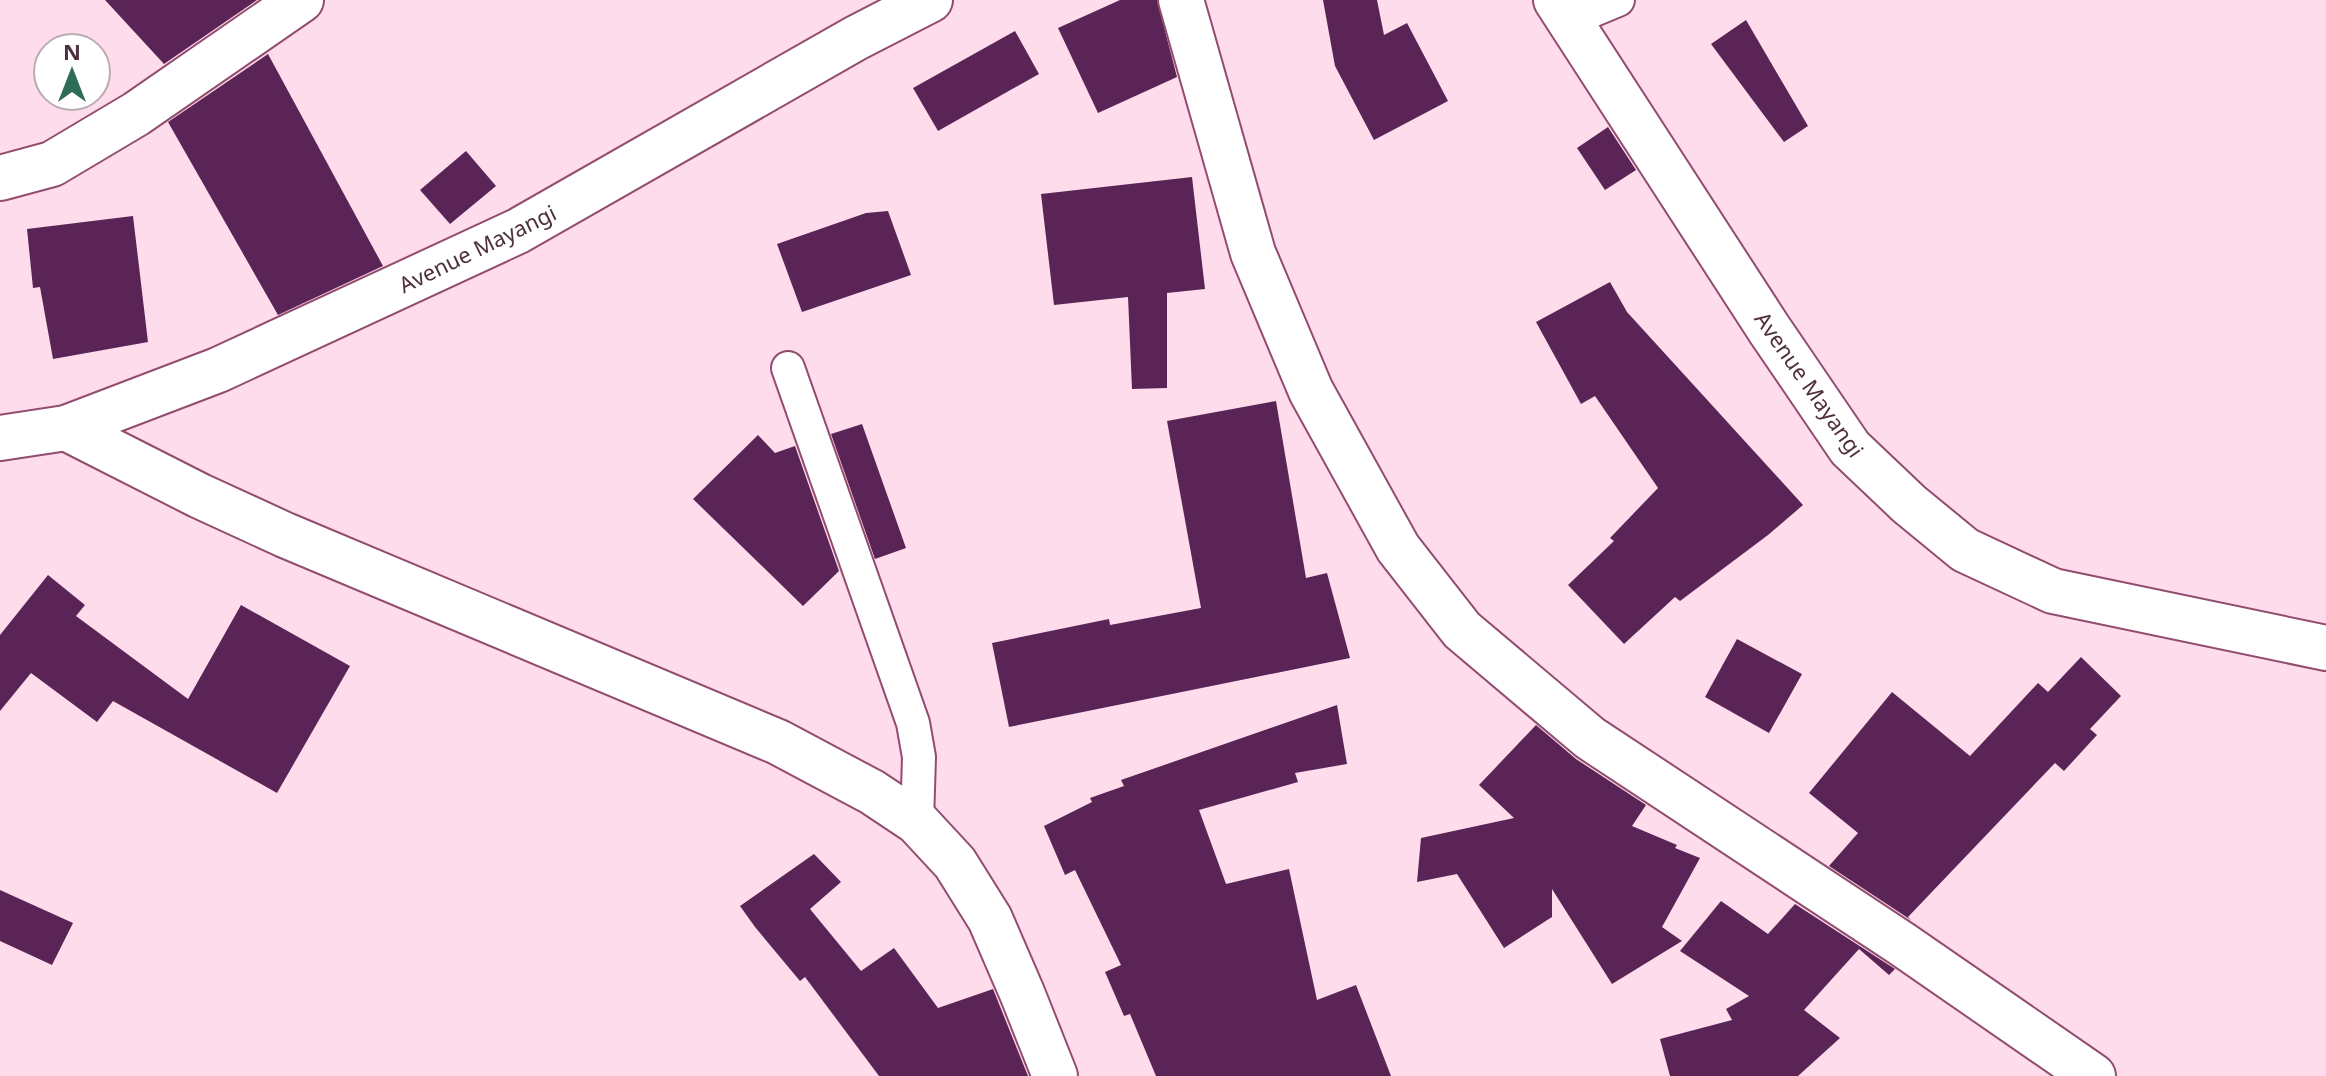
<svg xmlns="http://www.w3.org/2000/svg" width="2326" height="1076" font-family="'Noto Sans',sans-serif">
<rect width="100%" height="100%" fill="#fedceb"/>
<!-- building -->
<path fill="#5a2556" d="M 105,0 L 257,0 L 164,64 Z
M 1120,0 L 1157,0 L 1177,77 L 1098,113 L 1058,28 Z
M 1323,0 L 1377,0 L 1384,35 L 1407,23 L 1448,101 L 1374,140 L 1335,66 Z
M 1746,20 L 1808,126 L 1784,142 L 1711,44 Z
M 1015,31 L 1039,74 L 938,131 L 913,88 Z
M 268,54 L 383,266 L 278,315 L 168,122 Z
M 1608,127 L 1636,170 L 1605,190 L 1577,148 Z
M 466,151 L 496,186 L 450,224 L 420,190 Z
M 1192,177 L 1205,289 L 1167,293 L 1167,388 L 1132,389 L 1128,297 L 1054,305 L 1041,194 Z
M 888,211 L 911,275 L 802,312 L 777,244 L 866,213 Z
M 133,216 L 148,342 L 53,359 L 40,287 L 33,288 L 27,229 Z
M 1610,282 L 1627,312 L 1803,505 L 1768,535 L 1680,601 L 1675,597 L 1624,644 L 1568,585 L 1614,541 L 1610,538 L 1658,488 L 1595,396 L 1581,404 L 1536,322 Z
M 1276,401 L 1306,578 L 1327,573 L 1350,658 L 1009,727 L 992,643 L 1109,619 L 1110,625 L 1201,608 L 1167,421 Z
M 862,424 L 906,548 L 875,559 L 831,434 Z
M 758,435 L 775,453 L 795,446 L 839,571 L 803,606 L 693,499 Z
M 48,575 L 85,605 L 76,616 L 188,699 L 241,605 L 350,666 L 277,793 L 113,701 L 97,722 L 31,673 L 0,711 L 0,635 Z
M 1737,639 L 1802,674 L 1769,733 L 1705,697 Z
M 2081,657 L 2121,696 L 2090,729 L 2097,735 L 2064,771 L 2055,763 L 1908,917 L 1911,920 L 1829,866 L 1858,833 L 1809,793 L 1892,692 L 1970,756 L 2038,683 L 2048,692 Z
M 1337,705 L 1347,764 L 1295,773 L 1298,782 L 1199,810 L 1226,884 L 1289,869 L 1317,1000 L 1356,985 L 1391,1076 L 1156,1076 L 1130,1014 L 1124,1016 L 1105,972 L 1121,965 L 1075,870 L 1065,875 L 1044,826 L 1092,802 L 1090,798 L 1124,786 L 1121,780 Z
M 1536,725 L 1576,759 L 1646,805 L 1632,826 L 1677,845 L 1675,848 L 1700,858 L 1662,927 L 1682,941 L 1612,984 L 1552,889 L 1552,917 L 1504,948 L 1457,874 L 1417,882 L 1421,838 L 1514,818 L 1479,785 Z
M 814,854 L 841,882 L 810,909 L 861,971 L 894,948 L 938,1008 L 993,989 L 1028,1076 L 879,1076 L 805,977 L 800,981 L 755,927 L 740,906 Z
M 0,890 L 73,923 L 52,965 L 0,941 Z
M 1721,901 L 1768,934 L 1795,904 L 1895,969 L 1889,975 L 1859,949 L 1804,1010 L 1840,1038 L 1798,1076 L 1670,1076 L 1660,1039 L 1732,1020 L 1726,1009 L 1749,996 L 1680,951 Z"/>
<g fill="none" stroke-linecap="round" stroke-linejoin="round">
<!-- lane casing -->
<g stroke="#924c6f" stroke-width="36">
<path id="lane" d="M 1570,20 L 1618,0
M 788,368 L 913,723 L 919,757 L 917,822"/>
</g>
<!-- street casing -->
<g stroke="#924c6f" stroke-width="48">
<path id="street" d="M 1181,0 L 1253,253 L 1311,391 L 1398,548 L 1462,630 L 1590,738 L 1902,944 L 2093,1076
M 0,178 L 52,164 L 136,114 L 301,0
M 66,428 L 200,496 L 285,535 L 778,742 L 872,792 L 917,822 L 955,863 L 990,919 L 1022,993 L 1055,1076"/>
</g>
<!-- secondary casing -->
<g stroke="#924c6f" stroke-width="48">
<path id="secondary" d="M 1556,0 L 1769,329 L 1850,448 L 1909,504 L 1965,550 L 2053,591 L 2326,648
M 0,438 L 66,428 L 218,370 L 518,231 L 856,38 L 930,0"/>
</g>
<!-- lane -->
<use href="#lane" stroke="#fff" stroke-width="32"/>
<!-- street -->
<use href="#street" stroke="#fff" stroke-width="44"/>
<!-- secondary -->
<use href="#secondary" stroke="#fff" stroke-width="44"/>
</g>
<g text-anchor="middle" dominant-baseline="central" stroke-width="8" stroke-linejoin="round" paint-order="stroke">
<!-- street labels -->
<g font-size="22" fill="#4f303e" stroke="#fff">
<text transform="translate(477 248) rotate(-26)">Avenue Mayangi</text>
<text transform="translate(1810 384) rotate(55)">Avenue Mayangi</text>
</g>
</g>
<!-- north arrow -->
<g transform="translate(72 72)"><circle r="38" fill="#ffffff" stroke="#b9acb2" stroke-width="2"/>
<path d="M0-6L14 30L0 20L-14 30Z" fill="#2f6d5a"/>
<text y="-12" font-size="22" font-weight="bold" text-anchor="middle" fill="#4f303e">N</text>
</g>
</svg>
